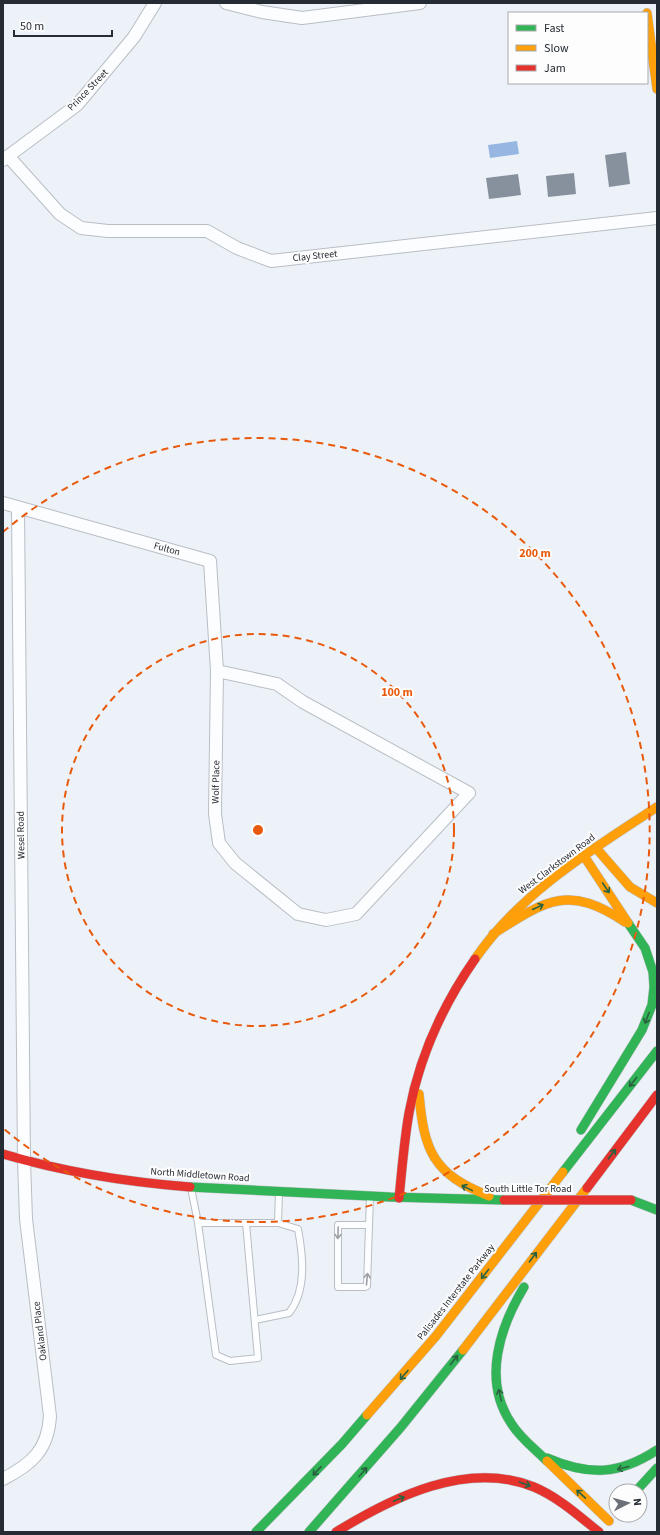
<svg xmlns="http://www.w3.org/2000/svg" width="660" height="1535" font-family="'Source Sans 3',sans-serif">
<rect width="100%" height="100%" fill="#edf2f9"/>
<!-- water -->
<path fill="#97b6e2" d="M 517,141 L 519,154 L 490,158 L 488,145 Z"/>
<!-- building -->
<path fill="#87919e" d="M 626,152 L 630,184 L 609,187 L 605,155 Z
M 574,173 L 576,194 L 548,197 L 546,176 Z
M 518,174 L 521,195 L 489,199 L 486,178 Z"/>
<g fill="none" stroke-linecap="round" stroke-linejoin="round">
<!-- lane casing -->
<g stroke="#b9bec5" stroke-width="8">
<path id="lane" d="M 191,1188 L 198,1223 L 216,1355 L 230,1361 L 258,1358 L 246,1223 L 198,1223
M 246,1223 L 278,1223 L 298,1229 C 303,1256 307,1290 289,1313 L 255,1320
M 278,1223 L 279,1191
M 369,1225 L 338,1225 L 338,1287 L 365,1287 L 367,1286 L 370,1196"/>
</g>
<!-- street casing -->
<g stroke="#b9bec5" stroke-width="14">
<path id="street" d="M 226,3 L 262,12 L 302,18 L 420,3
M 8,156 L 60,214 L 81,228 L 108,231 L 207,231 L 237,248 L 271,261 L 657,218
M 3,160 L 77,105 L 134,37 L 155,3
M 3,503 L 210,561 L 217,671
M 217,671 L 277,684 L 303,702 L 469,793 L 356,914 L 326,920 L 298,914 L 235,863 L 219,843 L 215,814 Z
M 3,1479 C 32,1464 48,1450 50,1416 L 26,1219 L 24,1161 L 18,508"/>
</g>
<!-- fast casing -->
<g stroke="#b9bec5" stroke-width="10">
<path id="fast" d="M 581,1130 L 642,1030 L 652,1005 L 654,987 L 653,972 L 645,948 L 628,923
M 563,1172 L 657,1051
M 190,1187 L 390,1197 L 504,1200
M 631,1200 L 657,1210
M 524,1287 C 500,1327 482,1380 511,1423 C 520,1438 535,1449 547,1461
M 547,1458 C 589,1476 619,1475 657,1450
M 636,1491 L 657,1468
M 256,1532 L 342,1444 L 367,1415
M 309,1532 L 401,1427 L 463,1350"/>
</g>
<!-- slow casing -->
<g stroke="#b9bec5" stroke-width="10">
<path id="slow" d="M 647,13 L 657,89
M 596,848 L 630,887 L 657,903
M 584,856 L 628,923
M 493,934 C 546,900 568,884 625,922
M 475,959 C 520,893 591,850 657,807
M 419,1094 C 424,1151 433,1174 489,1196
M 463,1350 L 587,1188
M 367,1415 L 436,1336 L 563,1172
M 547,1461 L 609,1521"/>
</g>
<!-- jam casing -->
<g stroke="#b9bec5" stroke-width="10">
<path id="jam" d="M 3,1154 C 64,1172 126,1182 190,1187
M 587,1188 L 657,1095
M 399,1198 C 402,1170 404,1141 409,1113 C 419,1058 443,1005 475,959
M 336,1532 C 393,1497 467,1460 534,1487 C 558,1497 579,1516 599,1532"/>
</g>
<!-- lane -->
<use href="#lane" stroke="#fcfdfe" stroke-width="6"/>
<!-- street -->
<use href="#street" stroke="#fcfdfe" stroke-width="12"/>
<!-- fast -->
<use href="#fast" stroke="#30b455" stroke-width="9"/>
<!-- slow -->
<use href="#slow" stroke="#ff9f0a" stroke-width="9"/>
<!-- jam -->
<use href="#jam" stroke="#e5322d" stroke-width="9"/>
<!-- jam-bridge casing -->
<g stroke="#b9bec5" stroke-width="10" stroke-linecap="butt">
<path id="jam-bridge" d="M 504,1200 L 631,1200"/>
</g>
<!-- jam-bridge -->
<use href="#jam-bridge" stroke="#e5322d" stroke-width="9"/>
</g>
<!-- one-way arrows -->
<defs><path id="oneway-shaft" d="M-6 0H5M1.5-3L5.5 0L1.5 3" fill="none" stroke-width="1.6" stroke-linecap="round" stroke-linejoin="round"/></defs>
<g stroke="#2a6241">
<use href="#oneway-shaft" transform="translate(606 888) rotate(56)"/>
<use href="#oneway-shaft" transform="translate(538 907) rotate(-25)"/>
<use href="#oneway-shaft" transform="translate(647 1018) rotate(111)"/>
<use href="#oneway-shaft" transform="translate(633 1082) rotate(128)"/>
<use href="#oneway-shaft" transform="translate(612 1154) rotate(-53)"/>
<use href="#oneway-shaft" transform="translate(467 1188) rotate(-154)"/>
<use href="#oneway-shaft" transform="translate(533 1257) rotate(-53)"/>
<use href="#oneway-shaft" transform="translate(485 1274) rotate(128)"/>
<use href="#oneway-shaft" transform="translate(454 1360) rotate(-52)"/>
<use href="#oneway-shaft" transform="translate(404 1375) rotate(131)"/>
<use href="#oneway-shaft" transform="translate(500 1395) rotate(-103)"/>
<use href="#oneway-shaft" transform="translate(623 1468) rotate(165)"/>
<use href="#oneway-shaft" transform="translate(317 1471) rotate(133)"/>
<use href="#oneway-shaft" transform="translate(363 1472) rotate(-49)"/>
<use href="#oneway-shaft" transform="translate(525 1484) rotate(20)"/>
<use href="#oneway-shaft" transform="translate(581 1494) rotate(-137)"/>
<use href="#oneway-shaft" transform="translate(399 1499) rotate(-22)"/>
</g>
<g stroke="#9c9fa3">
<use href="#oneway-shaft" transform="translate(338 1233) rotate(92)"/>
<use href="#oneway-shaft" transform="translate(367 1279) rotate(-85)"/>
</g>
<!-- distance rings -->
<g fill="none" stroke="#e8590c" stroke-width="2" stroke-dasharray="7 5">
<circle cx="258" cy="830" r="196"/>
<path d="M3 532A392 392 0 1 1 3 1128"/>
</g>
<g text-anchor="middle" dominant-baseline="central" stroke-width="4" stroke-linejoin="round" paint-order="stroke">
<!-- street labels -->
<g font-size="10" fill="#262c34" stroke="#fdfdfd">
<text transform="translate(88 90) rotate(-46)">Prince Street</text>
<text transform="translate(315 256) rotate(-6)">Clay Street</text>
<text transform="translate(167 549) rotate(16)">Fulton</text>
<text transform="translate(216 782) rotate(-89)">Wolf Place</text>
<text transform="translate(21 835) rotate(-91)">Wesel Road</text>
<text transform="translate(557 864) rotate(-37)">West Clarkstown Road</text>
<text transform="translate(200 1175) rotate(4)">North Middletown Road</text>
<text x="528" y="1189">South Little Tor Road</text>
<text transform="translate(456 1292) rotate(-52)">Palisades Interstate Parkway</text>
<text transform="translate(40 1331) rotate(-97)">Oakland Place</text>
</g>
</g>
<circle cx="258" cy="830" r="6" fill="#e8590c" stroke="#fdfdfd" stroke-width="2"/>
<g font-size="12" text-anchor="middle" font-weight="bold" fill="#e8590c" stroke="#fdfdfd" stroke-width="4" stroke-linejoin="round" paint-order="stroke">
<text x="535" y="557">200 m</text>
<text x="397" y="696">100 m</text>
</g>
<!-- border -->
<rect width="660" height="1535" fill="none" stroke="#262c34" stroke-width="8"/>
<!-- legend -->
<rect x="508" y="12" width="140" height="72" fill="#fdfdfd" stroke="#a7a9ad"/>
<rect x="516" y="25" width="20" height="6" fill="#30b455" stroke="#a7a9ad"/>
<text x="544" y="32" font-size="12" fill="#262c34">Fast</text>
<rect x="516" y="45" width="20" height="6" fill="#ff9f0a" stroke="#a7a9ad"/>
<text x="544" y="52" font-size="12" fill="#262c34">Slow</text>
<rect x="516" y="65" width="20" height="6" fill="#e5322d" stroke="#a7a9ad"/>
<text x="544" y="72" font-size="12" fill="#262c34">Jam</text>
<!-- north arrow -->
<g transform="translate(628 1503) rotate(84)"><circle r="19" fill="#fdfdfd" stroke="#a7a9ad"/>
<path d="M0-3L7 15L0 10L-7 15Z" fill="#6c7179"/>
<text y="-6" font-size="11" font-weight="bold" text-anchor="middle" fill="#262c34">N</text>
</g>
<!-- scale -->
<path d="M14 30v6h98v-6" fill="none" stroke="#262c34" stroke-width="2"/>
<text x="20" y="30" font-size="12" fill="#262c34" stroke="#fdfdfd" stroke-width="3" paint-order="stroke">50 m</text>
</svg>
